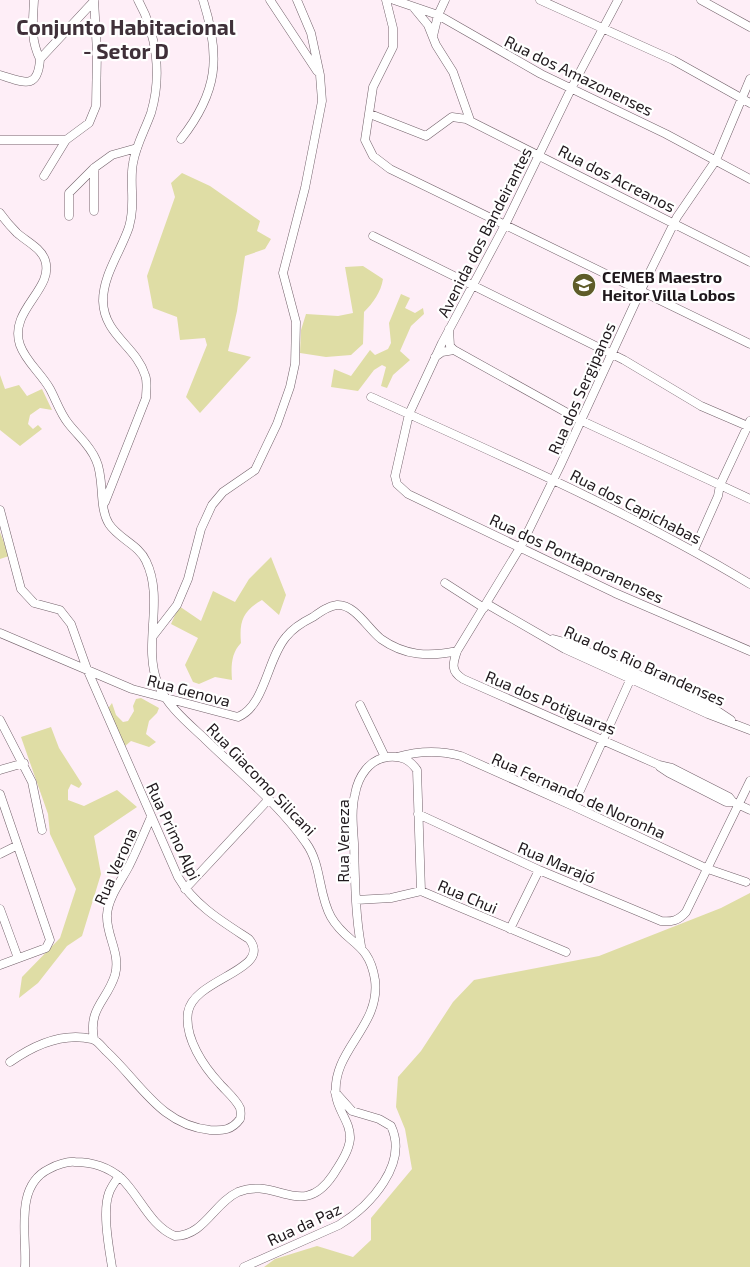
<svg xmlns="http://www.w3.org/2000/svg" width="750" height="1267" font-family="'Exo 2',sans-serif">
<rect width="100%" height="100%" fill="#feeef7"/>
<!-- green -->
<path fill="#dfdda5" d="M 182,173 L 210,186 L 260,221 L 257,231 L 271,239 L 265,249 L 245,256 L 237,311 L 228,351 L 251,357 L 200,413 L 186,397 L 207,345 L 205,338 L 180,340 L 177,317 L 153,308 L 147,276 L 175,197 L 171,183 Z
M 363,266 L 383,279 C 381,292 373,303 364,312 L 363,344 L 351,355 L 326,357 L 300,353 L 301,330 L 306,314 L 338,316 L 353,313 L 345,267 Z
M 401,294 L 410,298 L 405,308 L 415,313 L 423,308 L 424,314 L 411,326 L 400,351 L 410,360 L 393,375 L 387,388 L 381,386 L 386,367 L 382,365 L 374,370 L 358,391 L 331,387 L 334,369 L 351,376 L 370,350 L 375,355 L 388,349 L 391,343 L 389,323 Z
M 0,375 L 5,389 L 19,385 L 27,396 L 42,389 L 52,410 L 40,408 L 30,415 L 28,424 L 33,429 L 38,425 L 42,429 L 20,446 L 0,430 Z
M 0,532 L 9,556 L 0,559 Z
M 271,557 L 286,595 L 279,615 L 262,600 C 243,611 239,621 241,643 C 231,653 231,667 232,680 L 215,677 L 199,684 L 193,682 L 185,665 L 198,638 L 171,624 L 179,606 L 201,621 L 213,591 L 235,602 L 249,579 Z
M 141,698 L 159,708 L 157,713 L 149,721 L 146,734 L 156,742 L 149,747 L 131,741 L 124,747 L 107,710 L 112,703 L 116,715 L 123,722 L 128,721 L 134,711 L 133,706 L 136,699 Z
M 51,727 L 59,748 L 82,784 L 79,788 L 71,784 L 68,790 L 68,800 L 84,806 L 117,790 L 137,807 L 94,836 L 101,874 L 82,936 L 67,946 L 38,983 L 19,998 L 22,977 L 60,938 L 76,889 L 50,834 L 48,814 L 21,737 Z
M 750,893 L 750,1267 L 264,1267 L 275,1259 L 317,1246 L 353,1257 L 371,1240 L 371,1218 L 412,1169 L 405,1129 L 396,1107 L 398,1077 L 421,1051 L 453,1002 L 474,980 L 599,956 L 721,908 Z"/>
<g fill="none" stroke-linecap="round" stroke-linejoin="round">
<!-- minor casing -->
<g stroke="#73626b" stroke-width="9">
<path id="minor" d="M 34,0 C 33,22 30,39 40,59
M 270,0 L 317,71
M 386,0 L 393,28 L 393,47 L 373,87 L 365,140 L 373,156 L 390,169 L 750,344
M 394,0 L 438,15 L 541,74 L 666,134 L 750,179
M 540,0 L 673,60 L 750,103
M 618,0 L 571,89 L 505,225 L 442,343 L 409,414 L 395,476 L 397,484 L 408,494 L 615,593 L 750,651
M 701,0 L 750,27
M 414,8 L 428,25 L 436,45 L 453,72 L 470,120
M 433,36 L 438,15 L 445,0
M 0,75 C 23,82 38,91 40,59 L 94,1
M 370,114 L 426,136 L 452,117 L 466,119 L 750,262
M 181,139 C 218,92 221,57 203,0
M 0,140 L 66,140
M 94,168 L 94,211
M 44,176 L 66,140 L 89,123 L 96,106 L 97,52 L 94,0
M 0,213 C 5,220 11,227 17,233 C 26,241 41,248 45,260 C 55,289 8,310 20,345 C 26,362 41,373 50,389 C 56,400 60,413 68,423 C 78,436 90,445 96,460 C 105,479 98,506 109,524 C 119,539 139,545 146,561 C 165,600 142,645 158,684 C 167,706 188,723 205,739 C 239,772 279,804 306,843 C 322,865 318,894 331,917 C 347,945 369,941 375,980 C 381,1027 331,1050 336,1096 C 338,1111 351,1123 350,1139 C 349,1151 340,1164 333,1175 C 302,1221 276,1176 238,1192 C 214,1203 204,1236 175,1236 C 150,1226 140,1196 121,1178 C 108,1167 91,1162 75,1162 C 66,1161 57,1165 49,1169 C 14,1186 27,1235 25,1267
M 69,216 L 69,193 L 94,168 L 112,155 L 137,148
M 373,236 L 624,360 L 701,406 L 750,427
M 454,350 L 580,420 L 750,499
M 435,357 L 442,352 L 454,350 L 450,346 L 449,329
M 371,397 C 499,455 629,511 750,584
M 105,502 L 146,398 C 146,390 148,382 145,375 C 136,346 104,335 103,301 C 103,275 121,251 129,227 C 136,203 129,184 133,163 C 136,145 145,130 151,113 C 162,76 157,34 138,0
M 0,510 L 21,589 L 34,603 L 60,610 L 71,624 L 87,669 L 178,877 C 194,905 223,922 249,939 C 274,970 194,978 188,1012 C 184,1038 204,1067 220,1084 C 226,1091 236,1099 240,1108 C 241,1112 241,1115 240,1119 C 232,1130 223,1131 210,1130 C 160,1125 140,1082 106,1051 C 102,1047 97,1040 92,1039 C 62,1032 34,1045 10,1062
M 694,550 L 718,496 L 720,485 L 750,421
M 445,583 L 484,608
M 487,604 L 565,649 L 708,714 L 750,730
M 0,633 L 132,689 L 238,717 C 265,706 267,659 286,637 C 293,628 303,622 313,617 C 320,612 328,606 337,605 C 355,604 368,629 381,639 C 405,656 429,657 457,651
M 153,636 L 177,605 L 188,579 L 201,529 L 212,505 L 223,492 L 255,470 L 277,424 L 290,387 L 295,364 L 296,322 L 283,273 L 305,188 L 322,101 L 320,75 L 311,33 L 297,0
M 553,639 L 568,643 L 713,708 L 731,720
M 360,705 L 385,757
M 0,720 L 32,782 L 42,830
M 397,757 C 418,751 439,750 461,756 L 573,806 L 708,869 L 746,882
M 660,767 L 669,773 L 726,802 L 733,802 L 750,810
M 0,770 L 24,763
M 0,794 L 50,940 L 46,948 L 0,965
M 733,802 L 729,797 L 672,768 L 659,765 L 463,679 C 450,671 453,663 457,651 L 521,546 L 560,466 L 641,290 L 677,217 L 716,160 L 750,79
M 573,806 L 631,678
M 418,814 L 539,870 L 661,921 C 672,922 678,921 686,912 L 750,781
M 0,854 L 16,846
M 185,889 L 268,800
M 356,900 L 391,898 L 421,891 L 566,952
M 0,909 L 18,958
M 510,929 L 539,870
M 361,946 C 355,912 355,878 354,843 C 353,827 351,810 355,794 C 358,777 369,759 388,757 C 402,756 409,759 417,770 L 421,891
M 94,1039 C 88,1008 107,1001 115,975 C 121,953 106,936 107,915 C 108,898 121,881 129,866 C 137,850 144,833 151,817
M 112,1267 C 109,1248 102,1211 109,1193 C 111,1187 115,1182 119,1176
M 244,1267 L 339,1225 C 370,1206 409,1164 391,1126 L 379,1119 L 352,1111 L 335,1092"/>
</g>
<!-- minor -->
<use href="#minor" stroke="#fff" stroke-width="8"/>
</g>
<!-- icons -->
<defs>
<g id="school-disc" transform="scale(1.25)"><circle r="9.5" fill="#5e5c29" stroke="#fff"/><path d="M0-5L7-2L0 1L-7-2ZM-4 1L0 2.5L4 1V4Q0 6-4 4Z" fill="#fff"/></g>
</defs>
<g fill-rule="evenodd">
<use href="#school-disc" x="584" y="285"/>
</g>
<g text-anchor="middle" dominant-baseline="central" stroke-width="4.5" stroke-linejoin="round" paint-order="stroke">
<!-- street labels -->
<g font-size="16" fill="#1f181c" stroke="#fff">
<text transform="translate(579 75) rotate(26)">Rua dos Amazonenses</text>
<text transform="translate(617 178) rotate(27)">Rua dos Acreanos</text>
<text transform="translate(484 232) rotate(-63)">Avenida dos Bandeirantes</text>
<text transform="translate(581 388) rotate(-66)">Rua dos Sergipanos</text>
<text transform="translate(636 506) rotate(27)">Rua dos Capichabas</text>
<text transform="translate(577 558) rotate(25)">Rua dos Pontaporanenses</text>
<text transform="translate(645 665) rotate(24)">Rua dos Rio Brandenses</text>
<text transform="translate(189 690) rotate(15)">Rua Genova</text>
<text transform="translate(551 702) rotate(23)">Rua dos Potiguaras</text>
<text transform="translate(262 779) rotate(46)">Rua Giacomo Silicani</text>
<text transform="translate(579 795) rotate(24)">Rua Fernando de Noronha</text>
<text transform="translate(174 831) rotate(65)">Rua Primo Alpi</text>
<text transform="translate(342 841) rotate(-90)">Rua Veneza</text>
<text transform="translate(557 862) rotate(23)">Rua Marajó</text>
<text transform="translate(115 866) rotate(-66)">Rua Verona</text>
<text transform="translate(468 896) rotate(23)">Rua Chui</text>
<text transform="translate(304 1224) rotate(-25)">Rua da Paz</text>
</g>
<!-- poi labels -->
<g font-size="16" font-weight="bold" fill="#1f181c" stroke="#fff" text-anchor="start">
<text x="602" y="276">CEMEB Maestro<tspan x="602" dy="18">Heitor Villa Lobos</tspan></text>
</g>
<!-- district labels -->
<g font-size="21" font-weight="bold" fill="#3f3039" stroke="#fff">
<text x="126" y="26">Conjunto Habitacional<tspan x="126" dy="24">- Setor D</tspan></text>
</g>
</g>
</svg>
